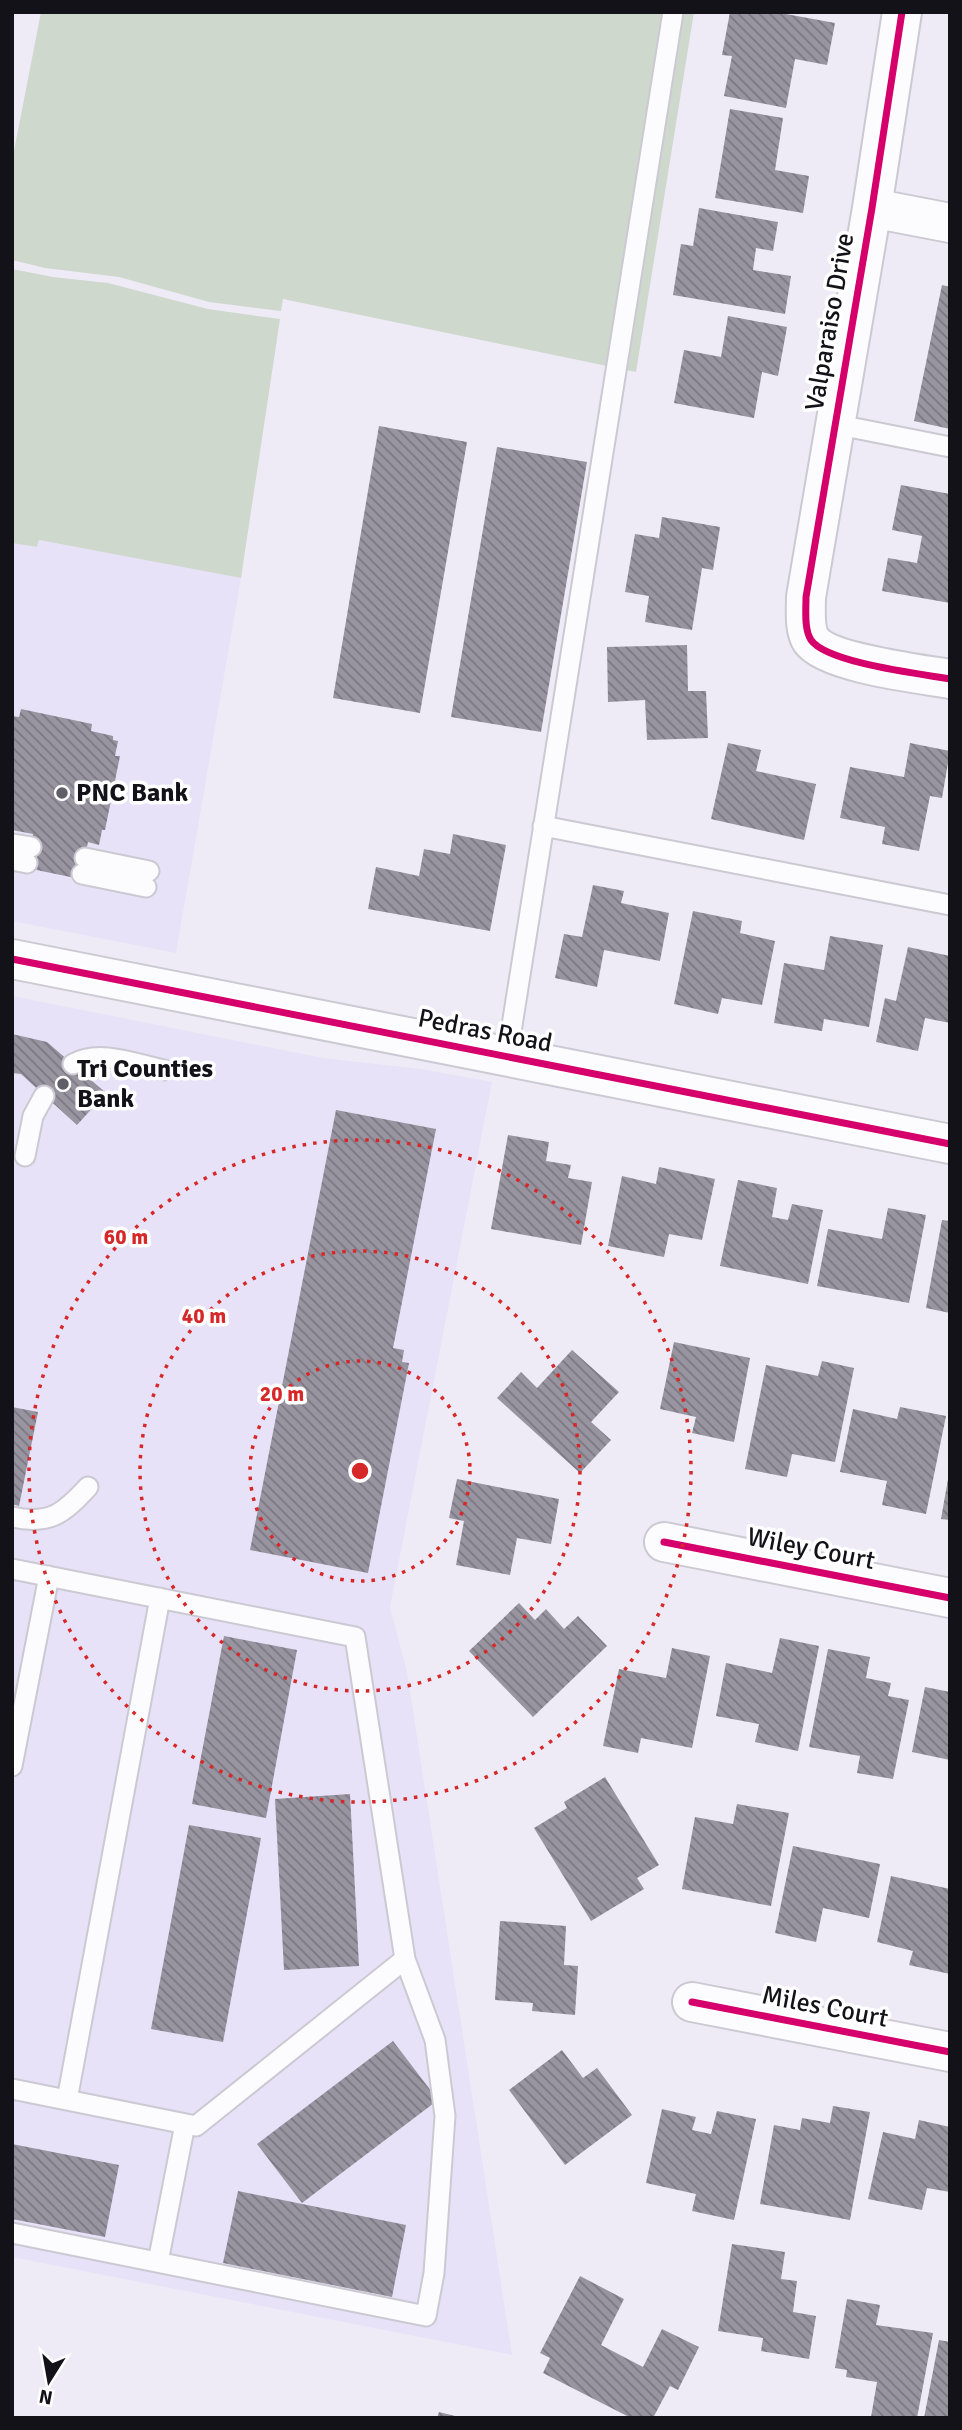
<svg xmlns="http://www.w3.org/2000/svg" width="962" height="2430" font-family="Signika,sans-serif">
<defs>
<pattern id="building-back-hatch" width="6" height="6" patternUnits="userSpaceOnUse" patternTransform="scale(1.75)"><rect width="6" height="6" fill="#9894a0"/><path d="M-1 5l2 2M0 0l6 6M5-1l2 2" fill="none" stroke="#7b7782"/></pattern>
</defs>
<rect width="100%" height="100%" fill="#eeebf6"/>
<!-- built -->
<path fill="#e7e2f7" d="M 39,540 L 241,578 L 176,953 L 12,921 L 12,543 L 37,547 Z
M 12,996 L 323,1058 L 421,1069 L 492,1082 L 390,1607 L 407,1672 L 512,2355 L 12,2257 Z"/>
<!-- grass -->
<path fill="#cfd8cd" d="M 41,12 L 694,12 L 636,372 L 283,299 L 281,311 L 209,302 L 119,277 L 45,268 L 12,260 L 12,161 Z
M 12,269 L 53,277 L 108,283 L 208,309 L 280,319 L 241,578 L 39,540 L 37,547 L 12,543 Z"/>
<!-- building -->
<path fill="url(#building-back-hatch)" d="M 730,12 L 775,12 L 835,23 L 827,65 L 795,59 L 786,108 L 724,96 L 732,56 L 722,55 Z
M 730,109 L 783,118 L 775,170 L 809,176 L 803,213 L 715,198 Z
M 699,208 L 778,222 L 773,251 L 756,248 L 753,270 L 791,276 L 785,314 L 673,295 L 681,244 L 693,246 Z
M 942,285 L 950,287 L 950,429 L 914,421 Z
M 728,316 L 787,327 L 778,376 L 762,372 L 754,418 L 674,403 L 684,350 L 721,357 Z
M 379,426 L 467,442 L 420,713 L 333,698 Z
M 497,447 L 587,462 L 541,732 L 451,717 Z
M 901,485 L 950,494 L 950,603 L 882,591 L 888,558 L 917,563 L 922,536 L 892,530 Z
M 662,517 L 720,527 L 713,570 L 702,568 L 692,630 L 645,622 L 649,596 L 625,592 L 635,534 L 659,538 Z
M 687,645 L 688,691 L 706,691 L 708,738 L 647,740 L 645,700 L 608,702 L 607,647 Z
M 21,709 L 92,724 L 91,731 L 113,736 L 113,740 L 118,741 L 115,756 L 120,756 L 105,830 L 102,830 L 99,845 L 88,842 L 80,879 L 27,868 L 33,834 L 12,830 L 12,716 L 19,717 Z
M 728,743 L 761,750 L 756,771 L 816,784 L 804,840 L 711,819 Z
M 910,743 L 950,751 L 942,798 L 930,796 L 919,851 L 882,844 L 885,827 L 840,818 L 850,767 L 904,777 Z
M 453,834 L 506,845 L 490,931 L 368,909 L 376,867 L 419,876 L 424,849 L 450,854 Z
M 593,885 L 624,891 L 621,903 L 669,913 L 660,961 L 604,950 L 597,987 L 555,978 L 564,934 L 582,937 Z
M 693,911 L 742,921 L 740,933 L 775,941 L 762,1005 L 722,998 L 718,1014 L 674,1004 Z
M 830,936 L 883,945 L 869,1027 L 824,1019 L 822,1031 L 774,1023 L 784,963 L 824,970 Z
M 908,947 L 950,956 L 950,1023 L 925,1018 L 918,1051 L 876,1042 L 885,998 L 896,1001 Z
M 12,1034 L 47,1042 L 106,1093 L 77,1125 L 21,1074 L 12,1073 Z
M 336,1110 L 436,1129 L 393,1348 L 404,1350 L 402,1362 L 409,1363 L 368,1573 L 250,1550 Z
M 508,1135 L 549,1142 L 546,1161 L 571,1165 L 568,1178 L 592,1182 L 581,1245 L 491,1229 Z
M 659,1167 L 715,1179 L 702,1240 L 669,1234 L 664,1257 L 608,1246 L 622,1176 L 656,1184 Z
M 738,1180 L 777,1188 L 772,1217 L 788,1220 L 792,1204 L 823,1210 L 808,1284 L 720,1266 Z
M 888,1208 L 926,1215 L 909,1303 L 817,1286 L 828,1229 L 882,1239 Z
M 942,1220 L 950,1221 L 950,1313 L 926,1308 Z
M 674,1342 L 750,1358 L 734,1442 L 692,1433 L 696,1417 L 660,1409 Z
M 572,1350 L 619,1392 L 591,1422 L 611,1440 L 580,1473 L 497,1398 L 521,1372 L 537,1388 Z
M 822,1361 L 854,1368 L 835,1462 L 792,1454 L 787,1477 L 745,1469 L 766,1365 L 818,1376 Z
M 12,1407 L 38,1412 L 19,1506 L 12,1504 Z
M 900,1407 L 946,1416 L 926,1514 L 882,1505 L 887,1481 L 840,1472 L 853,1409 L 897,1419 Z
M 457,1479 L 559,1499 L 551,1544 L 517,1538 L 510,1575 L 456,1565 L 464,1521 L 449,1518 Z
M 948,1479 L 950,1479 L 950,1520 L 941,1519 Z
M 519,1603 L 535,1620 L 546,1609 L 564,1629 L 578,1616 L 607,1646 L 533,1717 L 469,1651 Z
M 224,1636 L 297,1650 L 266,1818 L 192,1804 Z
M 780,1638 L 819,1646 L 798,1751 L 755,1742 L 759,1724 L 716,1716 L 726,1663 L 772,1673 Z
M 672,1648 L 710,1656 L 692,1748 L 641,1738 L 638,1753 L 603,1746 L 619,1669 L 666,1678 Z
M 828,1649 L 870,1657 L 866,1678 L 891,1683 L 888,1696 L 909,1700 L 893,1779 L 857,1773 L 860,1756 L 809,1747 Z
M 925,1687 L 950,1692 L 950,1760 L 912,1752 Z
M 605,1777 L 659,1865 L 637,1878 L 644,1889 L 591,1921 L 534,1828 L 567,1808 L 564,1802 Z
M 350,1794 L 359,1966 L 284,1970 L 275,1799 Z
M 737,1804 L 789,1813 L 771,1906 L 682,1889 L 695,1817 L 733,1824 Z
M 189,1825 L 261,1838 L 223,2042 L 151,2029 Z
M 793,1846 L 880,1864 L 869,1918 L 823,1908 L 816,1942 L 775,1933 Z
M 891,1876 L 950,1889 L 950,1974 L 909,1965 L 913,1951 L 877,1942 Z
M 500,1921 L 566,1926 L 564,1965 L 578,1966 L 575,2015 L 532,2011 L 533,2003 L 495,2000 Z
M 393,2041 L 438,2100 L 302,2203 L 257,2144 Z
M 562,2050 L 583,2078 L 597,2068 L 632,2115 L 565,2165 L 509,2090 Z
M 833,2106 L 870,2112 L 850,2220 L 760,2204 L 774,2125 L 800,2130 L 802,2118 L 830,2123 Z
M 662,2109 L 696,2117 L 692,2130 L 711,2134 L 717,2111 L 756,2119 L 734,2220 L 692,2211 L 696,2194 L 646,2183 Z
M 919,2120 L 950,2127 L 950,2192 L 927,2188 L 922,2210 L 868,2199 L 883,2132 L 915,2139 Z
M 12,2144 L 119,2165 L 105,2237 L 12,2219 Z
M 238,2191 L 406,2225 L 392,2297 L 223,2263 Z
M 732,2244 L 785,2252 L 781,2279 L 797,2281 L 793,2312 L 816,2316 L 809,2359 L 761,2351 L 763,2338 L 718,2331 Z
M 580,2276 L 624,2299 L 601,2345 L 643,2367 L 662,2329 L 699,2347 L 678,2390 L 670,2386 L 653,2418 L 631,2418 L 543,2373 L 550,2358 L 540,2353 Z
M 847,2299 L 880,2305 L 876,2325 L 933,2333 L 917,2418 L 871,2417 L 877,2382 L 846,2377 L 847,2370 L 835,2368 Z
M 939,2340 L 950,2342 L 950,2418 L 924,2418 Z
M 439,2412 L 459,2417 L 458,2418 L 437,2418 Z"/>
<g fill="none" stroke-linecap="round" stroke-linejoin="round">
<!-- lane casing -->
<g stroke="#cbc9d2" stroke-width="23">
<path id="lane" d="M 834,424 L 950,447
M 543,826 L 950,905
M 12,844 L 31,847
M 85,858 L 149,871
M 12,860 L 27,863
M 82,874 L 146,887
M 507,1057 L 673,12
M 73,1064 C 100,1049 135,1064 164,1070
M 25,1156 L 33,1116 L 44,1096
M 12,1517 C 50,1525 63,1514 88,1487
M 12,1569 L 355,1637 L 405,1959 L 196,2126 L 12,2089
M 12,1766 L 49,1576
M 67,2100 L 160,1598
M 12,2233 L 426,2316 L 434,2273 L 445,2116 L 435,2040 L 405,1959
M 158,2262 L 185,2124"/>
</g>
<!-- street casing -->
<g stroke="#cbc9d2" stroke-width="42">
<path id="street" d="M 902,12 L 872,208 L 806,597 C 806,610 804,629 811,640 C 827,663 921,674 950,679
M 872,208 L 950,223
M 12,959 L 950,1144
M 664,1542 L 950,1598
M 692,2002 L 950,2052"/>
</g>
<!-- lane -->
<use href="#lane" stroke="#fcfcfe" stroke-width="19"/>
<!-- street -->
<use href="#street" stroke="#fcfcfe" stroke-width="38"/>
<!-- cycleway casing -->
<g stroke="#fff" stroke-width="11">
<path id="cycleway" d="M 902,12 L 872,208 L 806,597 C 806,610 804,629 811,640 C 827,663 921,674 950,679
M 12,959 L 950,1144
M 664,1542 L 950,1598
M 692,2002 L 950,2052"/>
</g>
<!-- cycleway -->
<use href="#cycleway" stroke="#d6006c" stroke-width="7"/>
</g>
<!-- distance rings -->
<g fill="none" stroke="#d62828" stroke-width="3.5" stroke-dasharray="3.5 7">
<circle cx="360" cy="1471" r="110"/>
<circle cx="360" cy="1471" r="220"/>
<circle cx="360" cy="1471" r="331"/>
</g>
<!-- markers -->
<g fill="#605e66" stroke="#fff" stroke-width="2.5">
<circle cx="62" cy="793" r="7"/>
<circle cx="63" cy="1084" r="7"/>
</g>
<g text-anchor="middle" dominant-baseline="central" stroke-width="7" stroke-linejoin="round" paint-order="stroke">
<!-- street labels -->
<g font-size="26" fill="#141219" stroke="#fff">
<text transform="translate(830 322) rotate(-80)">Valparaiso Drive</text>
<text transform="translate(485 1031) rotate(11)">Pedras Road</text>
<text transform="translate(811 1549) rotate(11)">Wiley Court</text>
<text transform="translate(825 2007) rotate(11)">Miles Court</text>
</g>
<!-- poi labels -->
<g font-size="26" font-weight="bold" fill="#141219" stroke="#fff" text-anchor="start">
<text x="76" y="793">PNC Bank</text>
<text x="77" y="1069">Tri Counties<tspan x="77" dy="30">Bank</tspan></text>
</g>
</g>
<circle cx="360" cy="1471" r="10" fill="#d62828" stroke="#fff" stroke-width="3.5"/>
<g font-size="21" text-anchor="middle" font-weight="bold" fill="#d62828" stroke="#fff" stroke-width="7" stroke-linejoin="round" paint-order="stroke">
<text x="126" y="1244">60 m</text>
<text x="204" y="1323">40 m</text>
<text x="282" y="1401">20 m</text>
</g>
<!-- border -->
<rect width="962" height="2430" fill="none" stroke="#141219" stroke-width="28"/>
<!-- north arrow -->
<g transform="translate(49 2381) rotate(191)" stroke="#ffffff" stroke-width="5" paint-order="stroke">
<path d="M0-5L12 26L0 18L-12 26Z" fill="#141219"/>
<text y="-10" font-size="19" font-weight="bold" text-anchor="middle" fill="#141219">N</text>
</g>
</svg>
